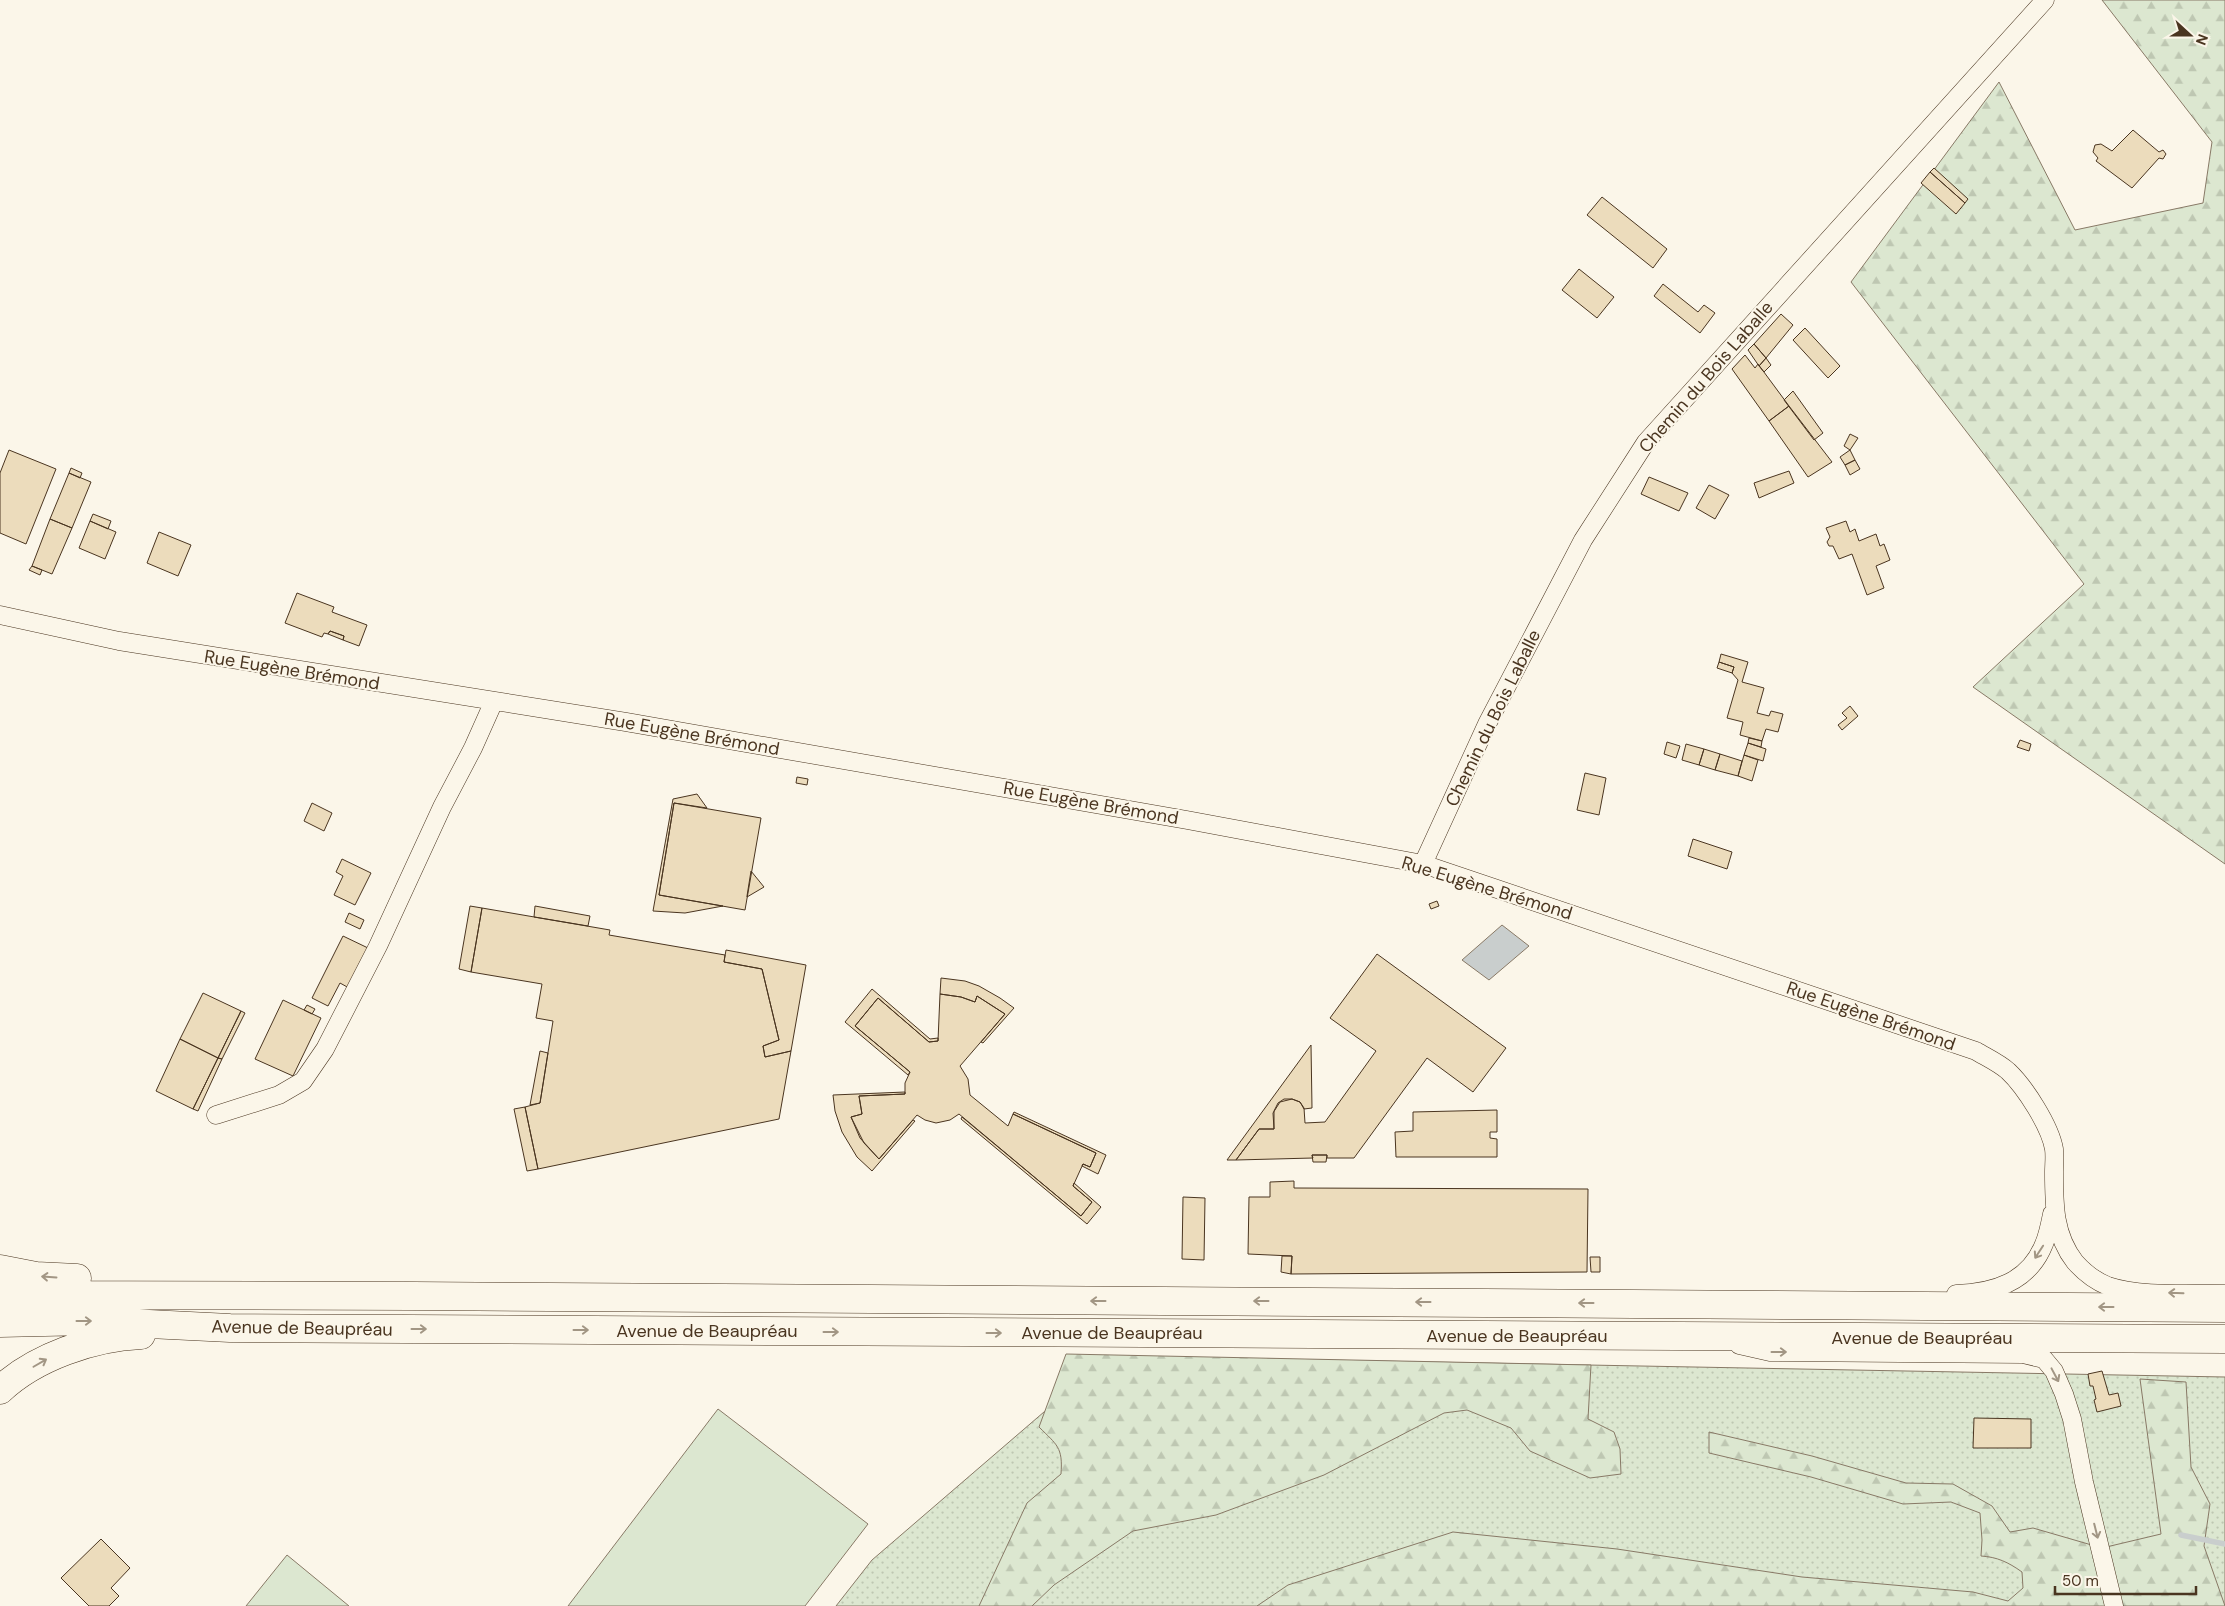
<svg xmlns="http://www.w3.org/2000/svg" width="2225" height="1606" font-family="'DM Sans',sans-serif">
<defs>
<pattern id="grass-dots" width="8" height="8" patternUnits="userSpaceOnUse" patternTransform="scale(1.25)"><rect width="8" height="8" fill="#dce7d0"/><path d="M2 2h.1M6 6h.1" fill="none" stroke="#bec7b2" stroke-width="1.8" stroke-linecap="round"/></pattern>
<pattern id="forest-firs" width="22" height="20" patternUnits="userSpaceOnUse" patternTransform="scale(1.25)"><rect width="22" height="20" fill="#dce7d0"/><path d="M5 1l3.5 6h-7zM16 11l3.5 6h-7z" fill="#bec7b2"/></pattern>
</defs>
<rect width="100%" height="100%" fill="#fbf6e9"/>
<!-- grass -->
<path fill="url(#grass-dots)" stroke="#887966" d="M 1109,1356 L 2225,1377 L 2225,1606 L 836,1606 L 872,1560 Z"/>
<!-- forest -->
<path fill="url(#forest-firs)" stroke="#887966" d="M 2102,0 L 2225,0 L 2225,864 L 1973,687 L 2084,584 L 1851,282 L 1999,82 L 2075,230 L 2203,203 L 2212,142 Z
M 1066,1354 L 1591,1365 L 1588,1419 L 1614,1432 L 1620,1449 L 1621,1474 L 1590,1478 L 1530,1451 L 1511,1428 L 1467,1410 L 1444,1413 L 1324,1475 L 1216,1515 L 1133,1531 L 1054,1585 L 1032,1606 L 979,1606 L 1027,1503 L 1061,1474 C 1063,1447 1057,1445 1039,1427 Z
M 2140,1379 L 2186,1382 L 2191,1467 L 2210,1504 L 2204,1546 L 2225,1606 L 1257,1606 L 1288,1585 L 1453,1532 L 1617,1549 L 1802,1577 L 1973,1592 L 2008,1601 L 2023,1588 L 2022,1572 C 2008,1562 1997,1557 1981,1556 L 1982,1540 L 1980,1513 L 1951,1502 L 1903,1504 L 1811,1477 L 1709,1453 L 1709,1432 L 1812,1456 L 1906,1483 L 1953,1484 L 1992,1506 L 2010,1532 L 2033,1528 L 2102,1548 L 2161,1534 Z"/>
<!-- park -->
<path fill="#dce7d0" stroke="#887966" d="M 718,1409 L 868,1524 L 805,1606 L 568,1606 Z
M 287,1555 L 349,1606 L 246,1606 Z"/>
<!-- water -->
<path fill="#c9cecd" stroke="#887966" d="M 1502,925 L 1529,946 L 1489,980 L 1462,960 Z"/>
<g fill="none" stroke-linecap="round" stroke-linejoin="round">
<!-- stream -->
<path stroke="#c9cecd" stroke-width="5.5" d="M 2181,1535 L 2225,1544"/>
</g>
<!-- building -->
<path fill="#ecdcbc" stroke="#4a3520" d="M 2133,130 L 2159,152 L 2163,150 L 2166,154 L 2163,159 L 2159,158 L 2132,188 L 2096,161 L 2098,158 L 2093,152 L 2095,145 L 2101,144 L 2112,151 Z
M 1934,168 L 1968,199 L 1965,203 L 1930,172 Z
M 1930,172 L 1965,203 L 1956,214 L 1921,183 Z
M 1602,197 L 1667,249 L 1653,268 L 1587,215 Z
M 1579,269 L 1614,297 L 1597,318 L 1562,290 Z
M 1663,284 L 1698,312 L 1704,305 L 1715,313 L 1700,333 L 1654,296 Z
M 1781,314 L 1793,325 L 1766,358 L 1754,344 Z
M 1805,328 L 1840,366 L 1828,378 L 1793,340 Z
M 1754,344 L 1766,358 L 1759,366 L 1748,350 Z
M 1745,355 L 1755,368 L 1758,364 L 1789,406 L 1769,421 L 1732,369 Z
M 1766,358 L 1771,365 L 1764,372 L 1759,366 Z
M 1793,391 L 1823,433 L 1814,440 L 1784,400 Z
M 1789,406 L 1832,462 L 1808,477 L 1769,421 Z
M 1850,434 L 1858,438 L 1850,450 L 1844,446 Z
M 9,450 L 56,469 L 26,544 L 0,533 L 0,473 Z
M 1850,450 L 1855,460 L 1845,465 L 1840,457 Z
M 1855,460 L 1860,469 L 1850,475 L 1845,465 Z
M 71,468 L 82,473 L 80,478 L 69,473 Z
M 1789,471 L 1794,483 L 1759,498 L 1754,483 Z
M 69,473 L 91,482 L 72,528 L 50,519 Z
M 1649,477 L 1688,493 L 1679,511 L 1641,494 Z
M 1709,485 L 1729,495 L 1715,519 L 1696,508 Z
M 93,514 L 111,521 L 108,529 L 90,521 Z
M 50,519 L 72,528 L 52,574 L 32,566 Z
M 90,521 L 116,532 L 105,559 L 79,548 Z
M 1846,521 L 1850,532 L 1855,529 L 1859,541 L 1876,534 L 1880,546 L 1884,544 L 1890,560 L 1876,566 L 1884,588 L 1867,595 L 1852,554 L 1839,559 L 1833,546 L 1829,546 L 1827,542 L 1830,537 L 1826,528 Z
M 159,532 L 191,545 L 178,576 L 147,563 Z
M 32,566 L 42,570 L 40,575 L 29,570 Z
M 297,593 L 334,607 L 332,612 L 367,625 L 359,646 L 343,640 L 344,636 L 330,631 L 328,634 L 324,633 L 322,637 L 285,623 Z
M 330,631 L 344,636 L 343,640 L 328,634 Z
M 1721,654 L 1748,662 L 1742,682 L 1764,688 L 1757,713 L 1769,716 L 1771,711 L 1783,714 L 1778,732 L 1766,729 L 1762,741 L 1740,735 L 1743,722 L 1727,718 L 1738,680 L 1732,673 L 1734,667 L 1719,662 Z
M 1719,662 L 1734,667 L 1732,673 L 1717,668 Z
M 1850,706 L 1858,716 L 1842,730 L 1838,725 L 1847,718 L 1842,713 Z
M 1749,738 L 1762,741 L 1761,747 L 1748,743 Z
M 2020,740 L 2031,744 L 2029,751 L 2017,747 Z
M 1667,742 L 1680,746 L 1676,758 L 1664,754 Z
M 1748,743 L 1766,749 L 1763,761 L 1744,755 Z
M 1686,744 L 1704,749 L 1699,765 L 1682,760 Z
M 1704,749 L 1720,754 L 1715,770 L 1699,765 Z
M 1720,754 L 1742,761 L 1738,776 L 1715,770 Z
M 1744,755 L 1758,760 L 1752,781 L 1738,776 Z
M 1585,773 L 1606,778 L 1599,815 L 1577,810 Z
M 797,777 L 808,779 L 807,785 L 796,783 Z
M 697,794 L 707,808 L 674,803 L 659,895 L 723,906 L 685,913 L 653,911 L 673,799 Z
M 312,803 L 332,813 L 324,831 L 304,821 Z
M 674,803 L 761,818 L 745,910 L 659,895 Z
M 1693,839 L 1732,852 L 1727,869 L 1688,856 Z
M 342,859 L 371,873 L 355,905 L 334,895 L 343,876 L 336,872 Z
M 751,871 L 764,887 L 747,897 L 747,896 Z
M 1437,901 L 1439,906 L 1431,909 L 1429,904 Z
M 470,906 L 482,908 L 471,972 L 459,969 Z
M 535,906 L 590,916 L 588,926 L 534,917 Z
M 482,908 L 610,930 L 609,935 L 725,955 L 724,962 L 762,969 L 779,1040 L 763,1046 L 765,1057 L 791,1051 L 779,1119 L 538,1169 L 525,1107 L 540,1103 L 553,1021 L 536,1018 L 542,984 L 471,972 Z
M 349,913 L 364,920 L 360,929 L 345,922 Z
M 343,936 L 368,948 L 349,988 L 340,983 L 328,1006 L 312,998 Z
M 726,950 L 806,965 L 791,1051 L 765,1057 L 763,1046 L 779,1040 L 762,969 L 724,962 Z
M 1377,954 L 1506,1048 L 1473,1092 L 1427,1058 L 1354,1158 L 1327,1158 L 1327,1155 L 1312,1155 L 1313,1158 L 1236,1160 L 1259,1129 L 1274,1129 L 1274,1111 L 1278,1103 L 1284,1099 L 1292,1099 L 1300,1102 L 1304,1108 L 1305,1123 L 1325,1122 L 1376,1051 L 1330,1018 Z
M 941,978 L 965,981 L 979,986 L 1000,998 L 1014,1008 L 983,1043 L 981,1042 L 1005,1014 L 977,996 L 975,1002 L 961,997 L 940,994 Z
M 872,989 L 930,1039 L 938,1038 L 938,1041 L 929,1042 L 878,998 L 855,1026 L 910,1072 L 908,1075 L 845,1022 Z
M 203,993 L 241,1011 L 218,1058 L 180,1039 Z
M 940,994 L 961,997 L 975,1002 L 977,996 L 1005,1014 L 960,1066 L 968,1079 L 970,1095 L 1008,1126 L 1013,1114 L 1096,1153 L 1090,1167 L 1083,1164 L 1073,1186 L 1092,1202 L 1081,1216 L 959,1114 L 950,1120 L 936,1123 L 925,1120 L 917,1115 L 879,1159 L 860,1138 L 851,1117 L 862,1114 L 859,1096 L 905,1094 L 905,1083 L 910,1072 L 855,1026 L 878,998 L 929,1042 L 938,1041 Z
M 283,1000 L 321,1018 L 293,1076 L 255,1059 Z
M 307,1005 L 315,1009 L 312,1014 L 304,1010 Z
M 241,1011 L 245,1013 L 222,1059 L 218,1058 Z
M 180,1039 L 218,1058 L 193,1109 L 156,1091 Z
M 1311,1045 L 1312,1108 L 1304,1109 L 1300,1102 L 1292,1099 L 1280,1102 L 1273,1113 L 1274,1129 L 1259,1129 L 1236,1160 L 1227,1160 Z
M 540,1051 L 548,1053 L 540,1103 L 530,1105 Z
M 218,1058 L 222,1059 L 198,1111 L 193,1109 Z
M 905,1092 L 905,1094 L 859,1096 L 862,1114 L 851,1117 L 864,1143 L 879,1159 L 913,1120 L 915,1121 L 872,1171 L 857,1157 L 842,1132 L 835,1111 L 833,1095 Z
M 525,1107 L 538,1169 L 527,1171 L 514,1109 Z
M 1497,1110 L 1497,1132 L 1490,1132 L 1490,1138 L 1497,1139 L 1497,1157 L 1396,1157 L 1395,1132 L 1413,1131 L 1413,1112 Z
M 1014,1112 L 1106,1155 L 1098,1174 L 1082,1166 L 1083,1164 L 1090,1167 L 1096,1153 L 1013,1114 Z
M 962,1117 L 1081,1216 L 1092,1202 L 1073,1186 L 1074,1183 L 1101,1207 L 1087,1224 L 961,1119 Z
M 1312,1155 L 1327,1155 L 1326,1162 L 1313,1162 Z
M 1294,1181 L 1294,1188 L 1588,1189 L 1587,1272 L 1291,1274 L 1292,1256 L 1248,1254 L 1249,1197 L 1270,1197 L 1270,1182 Z
M 1183,1197 L 1205,1198 L 1204,1260 L 1182,1259 Z
M 1282,1256 L 1292,1256 L 1291,1274 L 1281,1272 Z
M 1590,1257 L 1600,1257 L 1600,1272 L 1591,1272 Z
M 2102,1371 L 2109,1395 L 2118,1393 L 2121,1406 L 2097,1412 L 2094,1400 L 2096,1399 L 2093,1386 L 2090,1386 L 2088,1374 Z
M 1974,1418 L 2031,1419 L 2031,1448 L 1973,1448 Z
M 101,1539 L 130,1568 L 111,1588 L 119,1596 L 109,1606 L 89,1606 L 61,1578 Z"/>
<g fill="none" stroke-linecap="round" stroke-linejoin="round">
<!-- minor casing -->
<g stroke="#4a3520" stroke-width="19">
<path id="minor" d="M 0,615 L 119,641 L 626,722 L 1187,820 L 1423,864 L 1976,1051 C 1986,1057 1999,1063 2008,1071 C 2025,1087 2050,1126 2054,1149 C 2055,1156 2054,1165 2054,1172 C 2054,1205 2054,1235 2075,1262 C 2084,1272 2095,1281 2108,1286 C 2141,1297 2190,1293 2225,1294
M 1423,864 L 1487,724 L 1583,540 L 1646,442 L 2045,0
M 216,1115 L 279,1095 L 303,1081 L 325,1049 L 378,946 L 442,807 L 473,748 L 494,701
M 1956,1294 C 1994,1293 2029,1282 2044,1244 C 2048,1235 2050,1224 2052,1214
M 1739,1345 L 1770,1352 L 2023,1354 L 2044,1359 L 2054,1371 L 2064,1394 L 2072,1419 L 2084,1482 L 2114,1606"/>
</g>
<!-- trunk casing -->
<g stroke="#4a3520" stroke-width="29">
<path id="trunk" d="M 0,1269 L 36,1276 L 77,1278
M 0,1295 L 413,1296 L 2225,1308
M 0,1323 L 88,1321 L 230,1328 L 2225,1339
M 0,1390 C 35,1357 93,1337 141,1335"/>
</g>
<!-- minor -->
<use href="#minor" stroke="#fbf6e9" stroke-width="18"/>
<!-- trunk -->
<use href="#trunk" stroke="#fbf6e9" stroke-width="28"/>
</g>
<!-- one-way arrows -->
<defs><path id="oneway-shaft" d="M-6 0H5M1.5-3L5.5 0L1.5 3" fill="none" stroke-width="1.6" stroke-linecap="round" stroke-linejoin="round" transform="scale(1.25)"/></defs>
<g stroke="#a29684">
<use href="#oneway-shaft" transform="translate(2039 1252) rotate(123)"/>
<use href="#oneway-shaft" transform="translate(49 1277) rotate(-176)"/>
<use href="#oneway-shaft" transform="translate(2176 1293) rotate(-178)"/>
<use href="#oneway-shaft" transform="translate(1098 1301) rotate(-180)"/>
<use href="#oneway-shaft" transform="translate(1261 1301) rotate(-180)"/>
<use href="#oneway-shaft" transform="translate(1423 1302) rotate(-180)"/>
<use href="#oneway-shaft" transform="translate(1586 1303) rotate(-180)"/>
<use href="#oneway-shaft" transform="translate(2106 1307) rotate(-180)"/>
<use href="#oneway-shaft" transform="translate(84 1321)"/>
<use href="#oneway-shaft" transform="translate(419 1329)"/>
<use href="#oneway-shaft" transform="translate(581 1330)"/>
<use href="#oneway-shaft" transform="translate(831 1332)"/>
<use href="#oneway-shaft" transform="translate(994 1333)"/>
<use href="#oneway-shaft" transform="translate(1779 1352)"/>
<use href="#oneway-shaft" transform="translate(40 1363) rotate(-30)"/>
<use href="#oneway-shaft" transform="translate(2055 1375) rotate(62)"/>
<use href="#oneway-shaft" transform="translate(2096 1531) rotate(76)"/>
</g>
<g text-anchor="middle" dominant-baseline="central" stroke-width="4" stroke-linejoin="round" paint-order="stroke">
<!-- street labels -->
<g font-size="18" fill="#4a3520" stroke="#fbf6e9">
<text transform="translate(1706 377) rotate(-49)">Chemin du Bois Laballe</text>
<text transform="translate(292 670) rotate(9)">Rue Eugène Brémond</text>
<text transform="translate(1493 718) rotate(-64)">Chemin du Bois Laballe</text>
<text transform="translate(692 734) rotate(10)">Rue Eugène Brémond</text>
<text transform="translate(1091 803) rotate(10)">Rue Eugène Brémond</text>
<text transform="translate(1487 888) rotate(17)">Rue Eugène Brémond</text>
<text transform="translate(1871 1016) rotate(19)">Rue Eugène Brémond</text>
<text transform="translate(302 1328) rotate(1)">Avenue de Beaupréau</text>
<text x="707" y="1331">Avenue de Beaupréau</text>
<text x="1112" y="1333">Avenue de Beaupréau</text>
<text x="1517" y="1336">Avenue de Beaupréau</text>
<text x="1922" y="1338">Avenue de Beaupréau</text>
</g>
</g>
<!-- north arrow -->
<g transform="translate(2190 35) rotate(111)" stroke="#fbf6e9" stroke-width="4" paint-order="stroke">
<path d="M0-4L9 19L0 12L-9 19Z" fill="#4a3520"/>
<text y="-8" font-size="14" font-weight="bold" text-anchor="middle" fill="#4a3520">N</text>
</g>
<!-- scale -->
<path d="M2055 1586v8h141v-8" fill="none" stroke="#4a3520" stroke-width="2.5"/>
<text x="2062" y="1586" font-size="15" fill="#4a3520" stroke="#fbf6e9" stroke-width="4" paint-order="stroke">50 m</text>
</svg>
